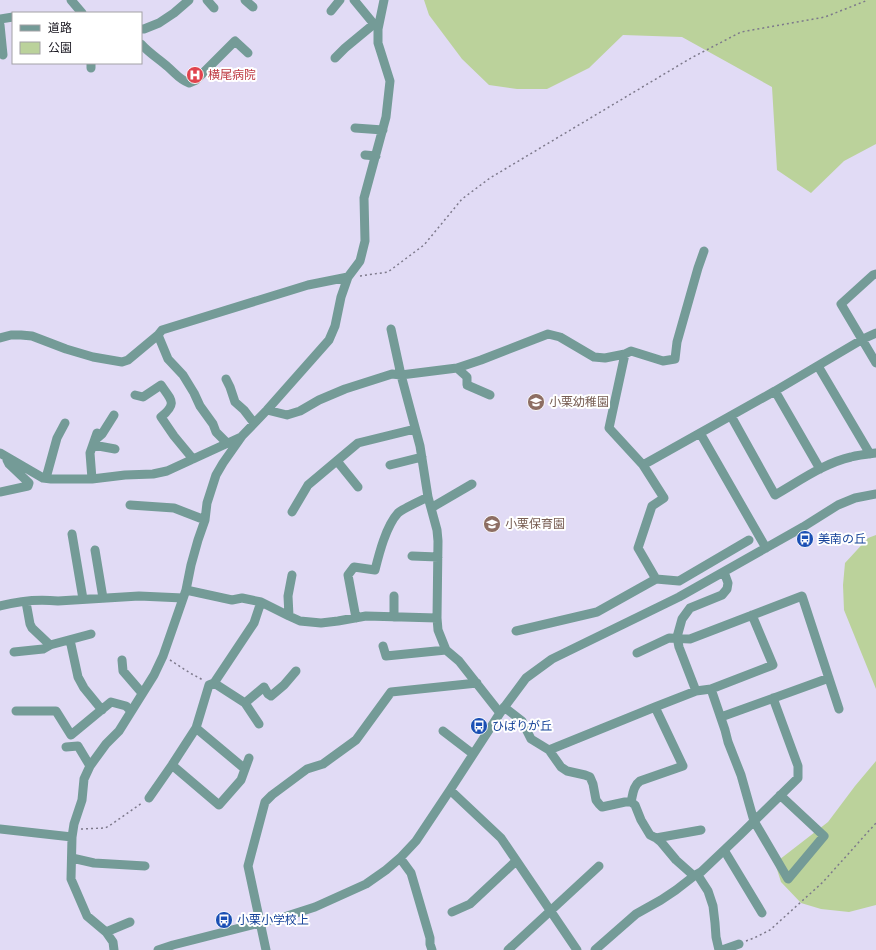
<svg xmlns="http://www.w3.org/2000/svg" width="876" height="950" font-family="'Source Sans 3','Noto Sans JP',sans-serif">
<rect width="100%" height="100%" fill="#e1dbf5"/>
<!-- green -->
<path fill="#bbd29b" d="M 424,0 L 876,0 L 876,144 L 844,161 L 811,193 L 777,170 L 772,87 L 682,37 L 623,35 L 589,68 L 547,89 L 517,89 L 489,85 L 462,59 L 429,15 Z
M 876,535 L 876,689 L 844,610 L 843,585 L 845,563 L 868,538 Z
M 876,761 L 876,905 L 849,912 L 821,909 L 801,903 L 781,882 L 775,863 L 828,822 L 855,786 Z"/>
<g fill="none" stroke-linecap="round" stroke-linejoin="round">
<!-- path -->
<path stroke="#7d798b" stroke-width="1.5" stroke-dasharray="2 3" stroke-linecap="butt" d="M 360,276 L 388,272 L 424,245 L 462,199 L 490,178 L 691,58 L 741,32 L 825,17 L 868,0
M 170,660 L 190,673 L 203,680
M 81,829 L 105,828 L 109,826 L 142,803
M 746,941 L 754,938 L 770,930 L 823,882 L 876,823"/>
<!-- minor -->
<path stroke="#749b97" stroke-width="9" d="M 71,0 L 82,13
M 207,0 L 214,8
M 245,0 L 253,7
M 331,11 L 340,0
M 0,19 L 13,17
M 0,25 L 3,55
M 141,29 L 144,29 L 159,23 L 174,13 L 189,0
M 378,29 L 384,0
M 141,44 C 149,53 159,59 168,67 C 176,74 180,80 189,83 L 196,80 L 235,41 L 248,53
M 335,58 L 345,48 L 374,24
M 91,68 L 91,63
M 355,128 L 383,130
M 365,155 L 376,156
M 876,274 L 873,275 L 841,304 L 876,363
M 391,329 L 401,375 L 420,446 L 428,497 L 437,530 L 438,541 L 437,618 L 438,630 L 446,650 L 459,661 L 500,713
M 158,335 L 168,359 L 183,375 L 194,393 L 200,406 L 213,424 L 216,432 L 227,443
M 0,338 L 11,335 L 21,335 L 32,336 L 66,349 L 93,357 L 122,362 L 128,360 L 158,335 L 162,330 L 308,285 L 348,277
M 625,354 L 609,428 L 643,465 L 775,391 L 863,339 L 876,333
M 818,366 L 870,454
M 457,368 L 467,377 L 467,385 L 490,395
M 226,379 L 230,387 L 235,402 L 244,410 L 254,423
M 775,391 L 820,469
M 135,395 L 143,397 L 161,385 C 171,400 178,403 161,417 L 174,436 L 193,459
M 267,410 L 287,415 L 300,411 L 319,400 L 345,389 L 392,374 L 401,375 L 457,368 L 481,360 L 548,334 L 560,337 L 594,357 L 605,358 L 625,354 L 631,351 L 663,361 L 675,359 L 677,342 L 698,268 L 704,251
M 731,416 L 775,495 C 798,482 824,463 851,457 C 859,455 868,454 876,453
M 700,433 L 766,548
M 95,440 L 102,434 L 114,415
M 93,445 L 115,449
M 0,453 L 43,478 L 51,479 L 92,479 L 125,475 L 153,474 L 167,471 L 241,437
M 337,461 L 358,487
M 390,465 L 422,457
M 643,465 L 664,498 L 652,506 L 638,548 L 656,579 L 679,581 L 749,540
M 46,478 L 57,438 L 65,423
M 92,479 L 90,453 L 97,433
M 0,492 L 28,486 L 29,483 L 9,464 L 7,460
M 130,505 L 174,508 L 205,520
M 431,508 L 472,484
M 292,512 L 308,485 L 358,443 L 415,429
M 72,534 L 83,599
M 95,550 L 103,598
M 412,556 L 438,557
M 186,590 L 232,600 L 242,598 L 261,602 L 289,616 L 300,621 L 321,623 L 338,621 L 366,616 L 437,618
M 26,602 L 30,624 L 32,628 L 50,645 L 91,634
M 0,606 C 18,601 39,599 58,601 L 139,596 L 183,598
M 289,616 L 288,596 L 292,575
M 394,617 L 394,596
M 356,618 L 348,575 L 354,567 L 375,570 C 379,554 386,526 398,513 C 402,509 422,500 428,497
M 516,631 L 597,612 L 656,579
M 70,640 L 78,677 L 84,688 L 102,710
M 383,646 L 386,656 L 446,650
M 14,652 L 43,649 L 50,645
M 637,653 L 669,638 L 690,639 L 802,596 L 839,709
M 122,660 L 123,671 L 142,693
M 214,683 L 245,703 L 259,724
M 711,689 L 725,730 L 728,742 L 741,775 L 754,821 L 788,879 L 824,836 L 780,795
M 696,691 L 679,647 L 677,637 L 682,619 L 690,608 L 722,595 L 727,589 L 728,583 L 724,572
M 245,703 L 264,687 L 268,694 L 271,696 L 284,685 L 296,671
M 504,707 L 522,721 L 531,739 L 549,750 L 561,767 L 567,771 L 585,775 L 590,777 L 593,784 L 596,800 L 599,804 L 602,807 L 625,802 L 631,802 L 635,805 L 641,820 L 650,835 L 656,838 L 661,842 L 676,860 L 694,876
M 16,711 L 56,711 L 71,735 L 111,702 L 126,706 L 131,711
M 721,717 L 829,678
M 443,731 L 473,754
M 66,747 L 78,746 L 90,766
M 549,750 L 655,707 L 696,691 L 711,689 L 773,665 L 752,615
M 172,765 L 219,805 L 241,780 L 245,769 L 196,728
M 245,769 L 249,758
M 450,790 L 501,838 L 577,950
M 149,798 L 172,765 L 196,728 L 209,685 L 214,683 L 254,623 L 261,602
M 631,802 C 633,794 633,786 640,781 L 683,766 L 655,707
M 0,829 L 72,837
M 656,838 L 701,830
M 724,850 L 762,913
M 72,858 L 94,863 L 145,866
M 400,858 L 411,873 L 430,938 L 430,944 L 432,950
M 697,874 L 708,891 L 713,906 L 715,923 L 716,937 L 719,950
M 452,912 L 470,904 L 516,861
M 106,932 L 130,922
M 114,950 L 113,942 L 106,932 L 87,916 L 71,879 L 72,837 L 74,824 L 82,800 L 84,779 L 90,766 L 106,744 L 119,731 L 154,675 L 163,656 L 186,590 L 191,565 L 198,540 L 205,520 L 207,503 L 216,475 L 223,463 L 242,436 L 267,410 L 329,340 L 335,326 L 341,297 L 348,277 L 360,261 L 365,241 L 364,198 L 386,117 L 390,81 L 378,43 L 378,29 L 354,0
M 158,950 L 173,945 L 287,916 L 315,907 L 366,884 L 386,870 L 400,858 L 416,841 L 450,790 L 500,713 L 526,678 L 552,659 L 679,597 L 803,527 L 838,505 L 855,498 L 876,494
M 266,950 L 248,866 L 265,802 L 272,795 L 307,769 L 323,764 L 356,740 L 391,692 L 477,683
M 508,950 L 599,866
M 595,950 L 636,914 L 661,900 L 676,890 L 694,876 L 701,872 L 740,835 L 798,778 L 798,766 L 773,698
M 722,950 L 739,944"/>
</g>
<!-- icons -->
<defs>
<g id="hospital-disc" transform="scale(0.9)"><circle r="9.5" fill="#e0444e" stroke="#fff"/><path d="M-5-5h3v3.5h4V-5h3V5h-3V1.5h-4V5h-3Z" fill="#fff"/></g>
<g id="school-disc" transform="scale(0.9)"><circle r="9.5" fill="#8d6e63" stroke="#fff"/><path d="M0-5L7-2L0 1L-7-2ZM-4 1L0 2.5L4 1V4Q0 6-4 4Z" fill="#fff"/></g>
<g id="bus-disc" transform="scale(0.9)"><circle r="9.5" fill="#1a4fb4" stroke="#fff"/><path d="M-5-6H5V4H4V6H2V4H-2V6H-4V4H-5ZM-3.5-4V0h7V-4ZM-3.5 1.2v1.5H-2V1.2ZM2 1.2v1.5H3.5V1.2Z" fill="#fff"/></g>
</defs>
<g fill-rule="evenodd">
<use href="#hospital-disc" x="195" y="75"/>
<use href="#school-disc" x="536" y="402"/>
<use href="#school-disc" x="492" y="524"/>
<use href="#bus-disc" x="805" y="539"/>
<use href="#bus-disc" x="479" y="726"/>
<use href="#bus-disc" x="224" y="920"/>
</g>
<g text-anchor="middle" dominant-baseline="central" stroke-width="4" stroke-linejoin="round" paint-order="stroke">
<!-- health labels -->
<g font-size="12" fill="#be3a42" stroke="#fff" text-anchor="start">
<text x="208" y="75">横尾病院</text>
</g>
<!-- education labels -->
<g font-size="12" fill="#785e54" stroke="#fff" text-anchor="start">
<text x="549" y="402">小栗幼稚園</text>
<text x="505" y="524">小栗保育園</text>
</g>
<!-- transit labels -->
<g font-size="12" fill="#164399" stroke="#fff" text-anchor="start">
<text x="818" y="539">美南の丘</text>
<text x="492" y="726">ひばりが丘</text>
<text x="237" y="920">小栗小学校上</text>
</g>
</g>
<!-- legend -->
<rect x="12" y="12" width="130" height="52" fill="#ffffff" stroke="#a3a2a6"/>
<rect x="20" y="25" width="20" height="6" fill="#749b97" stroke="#a3a2a6"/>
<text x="48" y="32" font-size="12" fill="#191720">道路</text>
<rect x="20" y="42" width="20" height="12" fill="#bbd29b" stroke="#a3a2a6"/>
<text x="48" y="52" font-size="12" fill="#191720">公園</text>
</svg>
